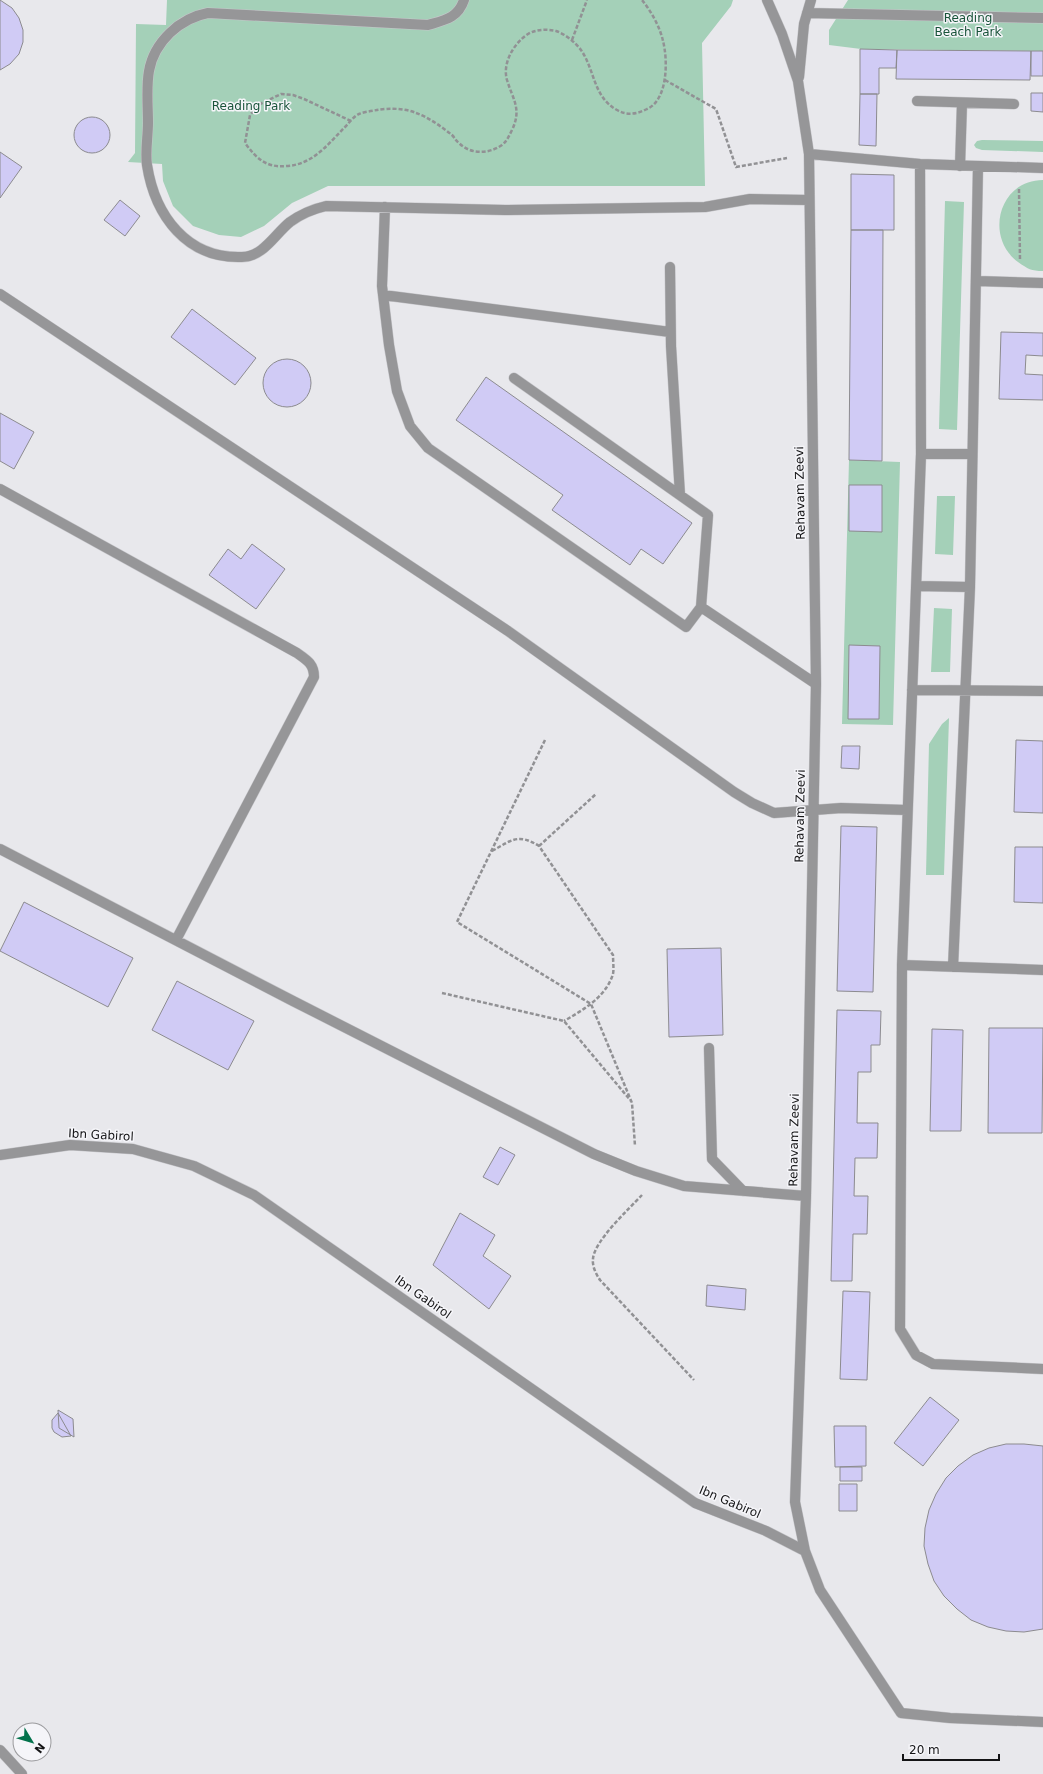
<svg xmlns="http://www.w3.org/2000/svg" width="1043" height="1774" font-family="'DejaVu Sans',sans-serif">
<rect width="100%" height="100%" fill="#e8e8ec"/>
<!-- green -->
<path fill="#a4d0b8" d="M 167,0 L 733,0 L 731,6 L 702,43 L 705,186 L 328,186 L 292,203 L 264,226 L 241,237 L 219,235 L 193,226 L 173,206 L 163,181 L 162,164 L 128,162 L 135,153 L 136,24 L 166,25 Z
M 848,0 L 1043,0 L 1043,51 L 861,49 L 829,45 L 829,30 Z
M 982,140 L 1043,141 L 1043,152 L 982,150 L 976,148 L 974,145 L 977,141 Z
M 1043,180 L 1043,271 C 1031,271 1028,269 1018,262 C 984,237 999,180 1043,180 Z
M 945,201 L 964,202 L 957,430 L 939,429 Z
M 849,460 L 900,462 L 893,725 L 842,724 Z
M 937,496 L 955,496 L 953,555 L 935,554 Z
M 934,608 L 952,609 L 950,672 L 931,672 Z
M 949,718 L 944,875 L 926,875 L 929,744 L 942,724 Z"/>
<!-- building -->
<path fill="#d0cbf5" stroke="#8c8b8f" d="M 0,0 L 12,8 L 19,18 L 23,30 L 23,42 L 19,54 L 10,64 L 0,70 Z
M 860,49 L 897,50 L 896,68 L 879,68 L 879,94 L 860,94 Z
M 897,50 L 1031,51 L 1030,80 L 896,79 Z
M 1031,51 L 1043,51 L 1043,76 L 1031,76 Z
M 1031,93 L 1043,93 L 1043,112 L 1031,111 Z
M 860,94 L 877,94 L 876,146 L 859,145 Z
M74 135a18 18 0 1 1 36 0a18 18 0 1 1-36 0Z
M 0,152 L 22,167 L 0,198 Z
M 851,174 L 894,175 L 894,230 L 851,230 Z
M 120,200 L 140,216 L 125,236 L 104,220 Z
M 851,230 L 883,230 L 882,461 L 849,460 Z
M 192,309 L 256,358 L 235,385 L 171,337 Z
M 1001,332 L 1043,333 L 1043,356 L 1026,355 L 1025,374 L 1043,375 L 1043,400 L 999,399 Z
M263 383a24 24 0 1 1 48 0a24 24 0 1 1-48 0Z
M 486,377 L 692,523 L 663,564 L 641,549 L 630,565 L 552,510 L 563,495 L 456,420 Z
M 0,413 L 34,432 L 14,469 L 0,461 Z
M 849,485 L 882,485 L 882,532 L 849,531 Z
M 252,544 L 285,569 L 256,609 L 209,575 L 228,549 L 241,559 Z
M 849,645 L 880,646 L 879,719 L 848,719 Z
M 1016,740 L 1043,741 L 1043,813 L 1014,812 Z
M 842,746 L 860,746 L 859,769 L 841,768 Z
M 841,826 L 877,827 L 873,992 L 837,991 Z
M 1015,847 L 1043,847 L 1043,903 L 1014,902 Z
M 24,902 L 133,958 L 108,1007 L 0,951 Z
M 721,948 L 723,1035 L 669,1037 L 667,949 Z
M 177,981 L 254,1021 L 228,1070 L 152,1030 Z
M 837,1010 L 881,1011 L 880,1045 L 871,1045 L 871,1072 L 858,1072 L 857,1123 L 878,1123 L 877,1158 L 855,1158 L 854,1196 L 868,1196 L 867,1234 L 853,1234 L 852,1281 L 831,1281 Z
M 989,1028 L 1043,1028 L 1042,1133 L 988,1133 Z
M 932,1029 L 963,1030 L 961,1131 L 930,1131 Z
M 500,1147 L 515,1155 L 498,1185 L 483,1177 Z
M 460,1213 L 495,1235 L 483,1256 L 511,1276 L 489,1309 L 433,1265 Z
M 707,1285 L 746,1289 L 745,1310 L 706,1306 Z
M 843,1291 L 870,1292 L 867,1380 L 840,1379 Z
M 930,1397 L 959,1420 L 923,1466 L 894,1443 Z
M 58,1410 L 73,1419 L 74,1437 L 59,1428 Z
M 58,1413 L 71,1436 L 62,1437 L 54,1432 L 52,1428 L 52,1420 Z
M 834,1426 L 866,1426 L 866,1466 L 835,1467 Z
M 1006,1444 L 1024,1444 L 1043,1446 L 1043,1629 L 1024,1632 L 1006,1631 L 988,1627 L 971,1620 L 957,1609 L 944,1596 L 934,1581 L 928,1564 L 924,1546 L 925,1528 L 929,1510 L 936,1494 L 946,1478 L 958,1466 L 973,1455 L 989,1448 Z
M 840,1467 L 862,1467 L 862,1481 L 840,1481 Z
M 839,1484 L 857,1484 L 857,1511 L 839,1511 Z"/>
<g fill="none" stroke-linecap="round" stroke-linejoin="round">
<!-- minor casing -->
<g stroke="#c6c6ca" stroke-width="11">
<path id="minor" d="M 464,0 C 458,18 445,20 428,25 L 208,13 C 180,18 154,42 149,71 C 146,87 148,106 148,123 C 148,136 145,152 147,165 C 155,216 187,259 242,257 C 263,257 275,234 290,222 C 301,214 313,209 326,206 L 505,210 L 705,207 L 750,199 L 809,200
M 767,0 L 782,34 L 798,81 L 809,154 L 816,684 L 806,1196 L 795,1502 L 805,1551 L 820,1590 L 901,1713 L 950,1718 L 1043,1722
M 807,13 L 1043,18
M 799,77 L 804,24 L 811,0
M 917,101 L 1014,104
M 809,154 L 920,164 L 1043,168
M 920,164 L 921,454 L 902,965 L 900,1329 L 916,1355 L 933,1364 L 1043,1369
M 960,166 L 962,103
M 385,207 L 382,286 L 389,345 L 397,391 L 410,426 L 428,448 L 686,627 L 701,607 L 708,515 L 514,378
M 670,267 L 671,346 L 680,495
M 977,281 L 1043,283
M 0,294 L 508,631 L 734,792 L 752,803 L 774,813 L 841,808 L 907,810
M 383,295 L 670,332
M 921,454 L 972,454
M 0,489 L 297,653 C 307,660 314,664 314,677 L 176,940
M 916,586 L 970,587
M 701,607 L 816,684
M 912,690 L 1043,691
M 0,849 L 293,1001 L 594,1154 L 636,1171 L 684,1186 L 806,1196
M 902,965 L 1043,970
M 953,967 L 970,587 L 978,166
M 709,1048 L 712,1159 L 743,1191
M 0,1155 L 70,1145 L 133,1149 L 194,1166 L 254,1195 L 695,1503 L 766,1531 L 805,1551
M 0,1750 L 22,1774"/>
</g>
<!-- path -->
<path stroke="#919194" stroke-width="2.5" stroke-dasharray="4 2" stroke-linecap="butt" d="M 572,40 L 587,0
M 665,80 L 716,109 L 736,167 L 787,158
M 351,121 L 304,99 L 293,95 L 281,94 L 260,104 L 250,115 L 245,143 C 256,158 266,168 286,166 C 313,165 328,144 346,126 C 350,122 354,116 359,114 C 364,112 371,111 377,110 C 388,108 405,108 416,113 C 428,117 442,127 452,135 C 455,138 456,141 459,143 C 471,155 489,154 502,145 C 507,141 509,136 512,130 C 522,109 513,100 507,80 C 502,63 514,43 528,34 C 537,29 546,29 556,31 C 565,34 575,42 581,50 C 595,70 593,97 617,110 C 627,116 637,114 647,109 C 668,100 668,60 663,41 C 660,27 651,11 642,0
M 1019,189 L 1020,260
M 545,740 L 457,922 L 591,1004 L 632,1103 L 635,1146
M 539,846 L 596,794
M 492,851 C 512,840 518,833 539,846 L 613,955 C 613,961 614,969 613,974 C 606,997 583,1010 564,1021
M 442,993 L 564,1021 L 631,1101
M 642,1195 C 629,1209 594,1241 593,1259 C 592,1266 596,1274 600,1280 L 694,1380"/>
<!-- minor -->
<use href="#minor" stroke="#969698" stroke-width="10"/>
</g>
<g text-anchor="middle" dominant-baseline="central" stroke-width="3" stroke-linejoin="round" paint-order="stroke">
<!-- park labels -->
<g font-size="12" fill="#185339" stroke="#f5f5f9">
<text x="968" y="18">Reading<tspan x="968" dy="14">Beach Park</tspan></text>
<text x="251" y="106">Reading Park</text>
</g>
<!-- street labels -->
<g font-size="12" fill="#131315" stroke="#f5f5f9">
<text transform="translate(800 493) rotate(-91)">Rehavam Zeevi</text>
<text transform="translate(800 816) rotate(-89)">Rehavam Zeevi</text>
<text transform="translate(101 1135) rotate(3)">Ibn Gabirol</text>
<text transform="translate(794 1140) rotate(-89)">Rehavam Zeevi</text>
<text transform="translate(423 1297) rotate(35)">Ibn Gabirol</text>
<text transform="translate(730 1502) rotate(23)">Ibn Gabirol</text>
</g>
</g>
<!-- north arrow -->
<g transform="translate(32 1742) rotate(128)"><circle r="19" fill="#f5f5f9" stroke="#9b9b9e"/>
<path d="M0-3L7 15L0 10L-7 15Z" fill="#03724c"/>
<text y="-6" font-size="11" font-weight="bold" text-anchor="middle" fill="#131315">N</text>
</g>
<!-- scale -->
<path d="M903 1754v6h96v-6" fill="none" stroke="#131315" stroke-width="2"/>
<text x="909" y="1754" font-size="12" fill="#131315" stroke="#f5f5f9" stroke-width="3" paint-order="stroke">20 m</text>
</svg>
